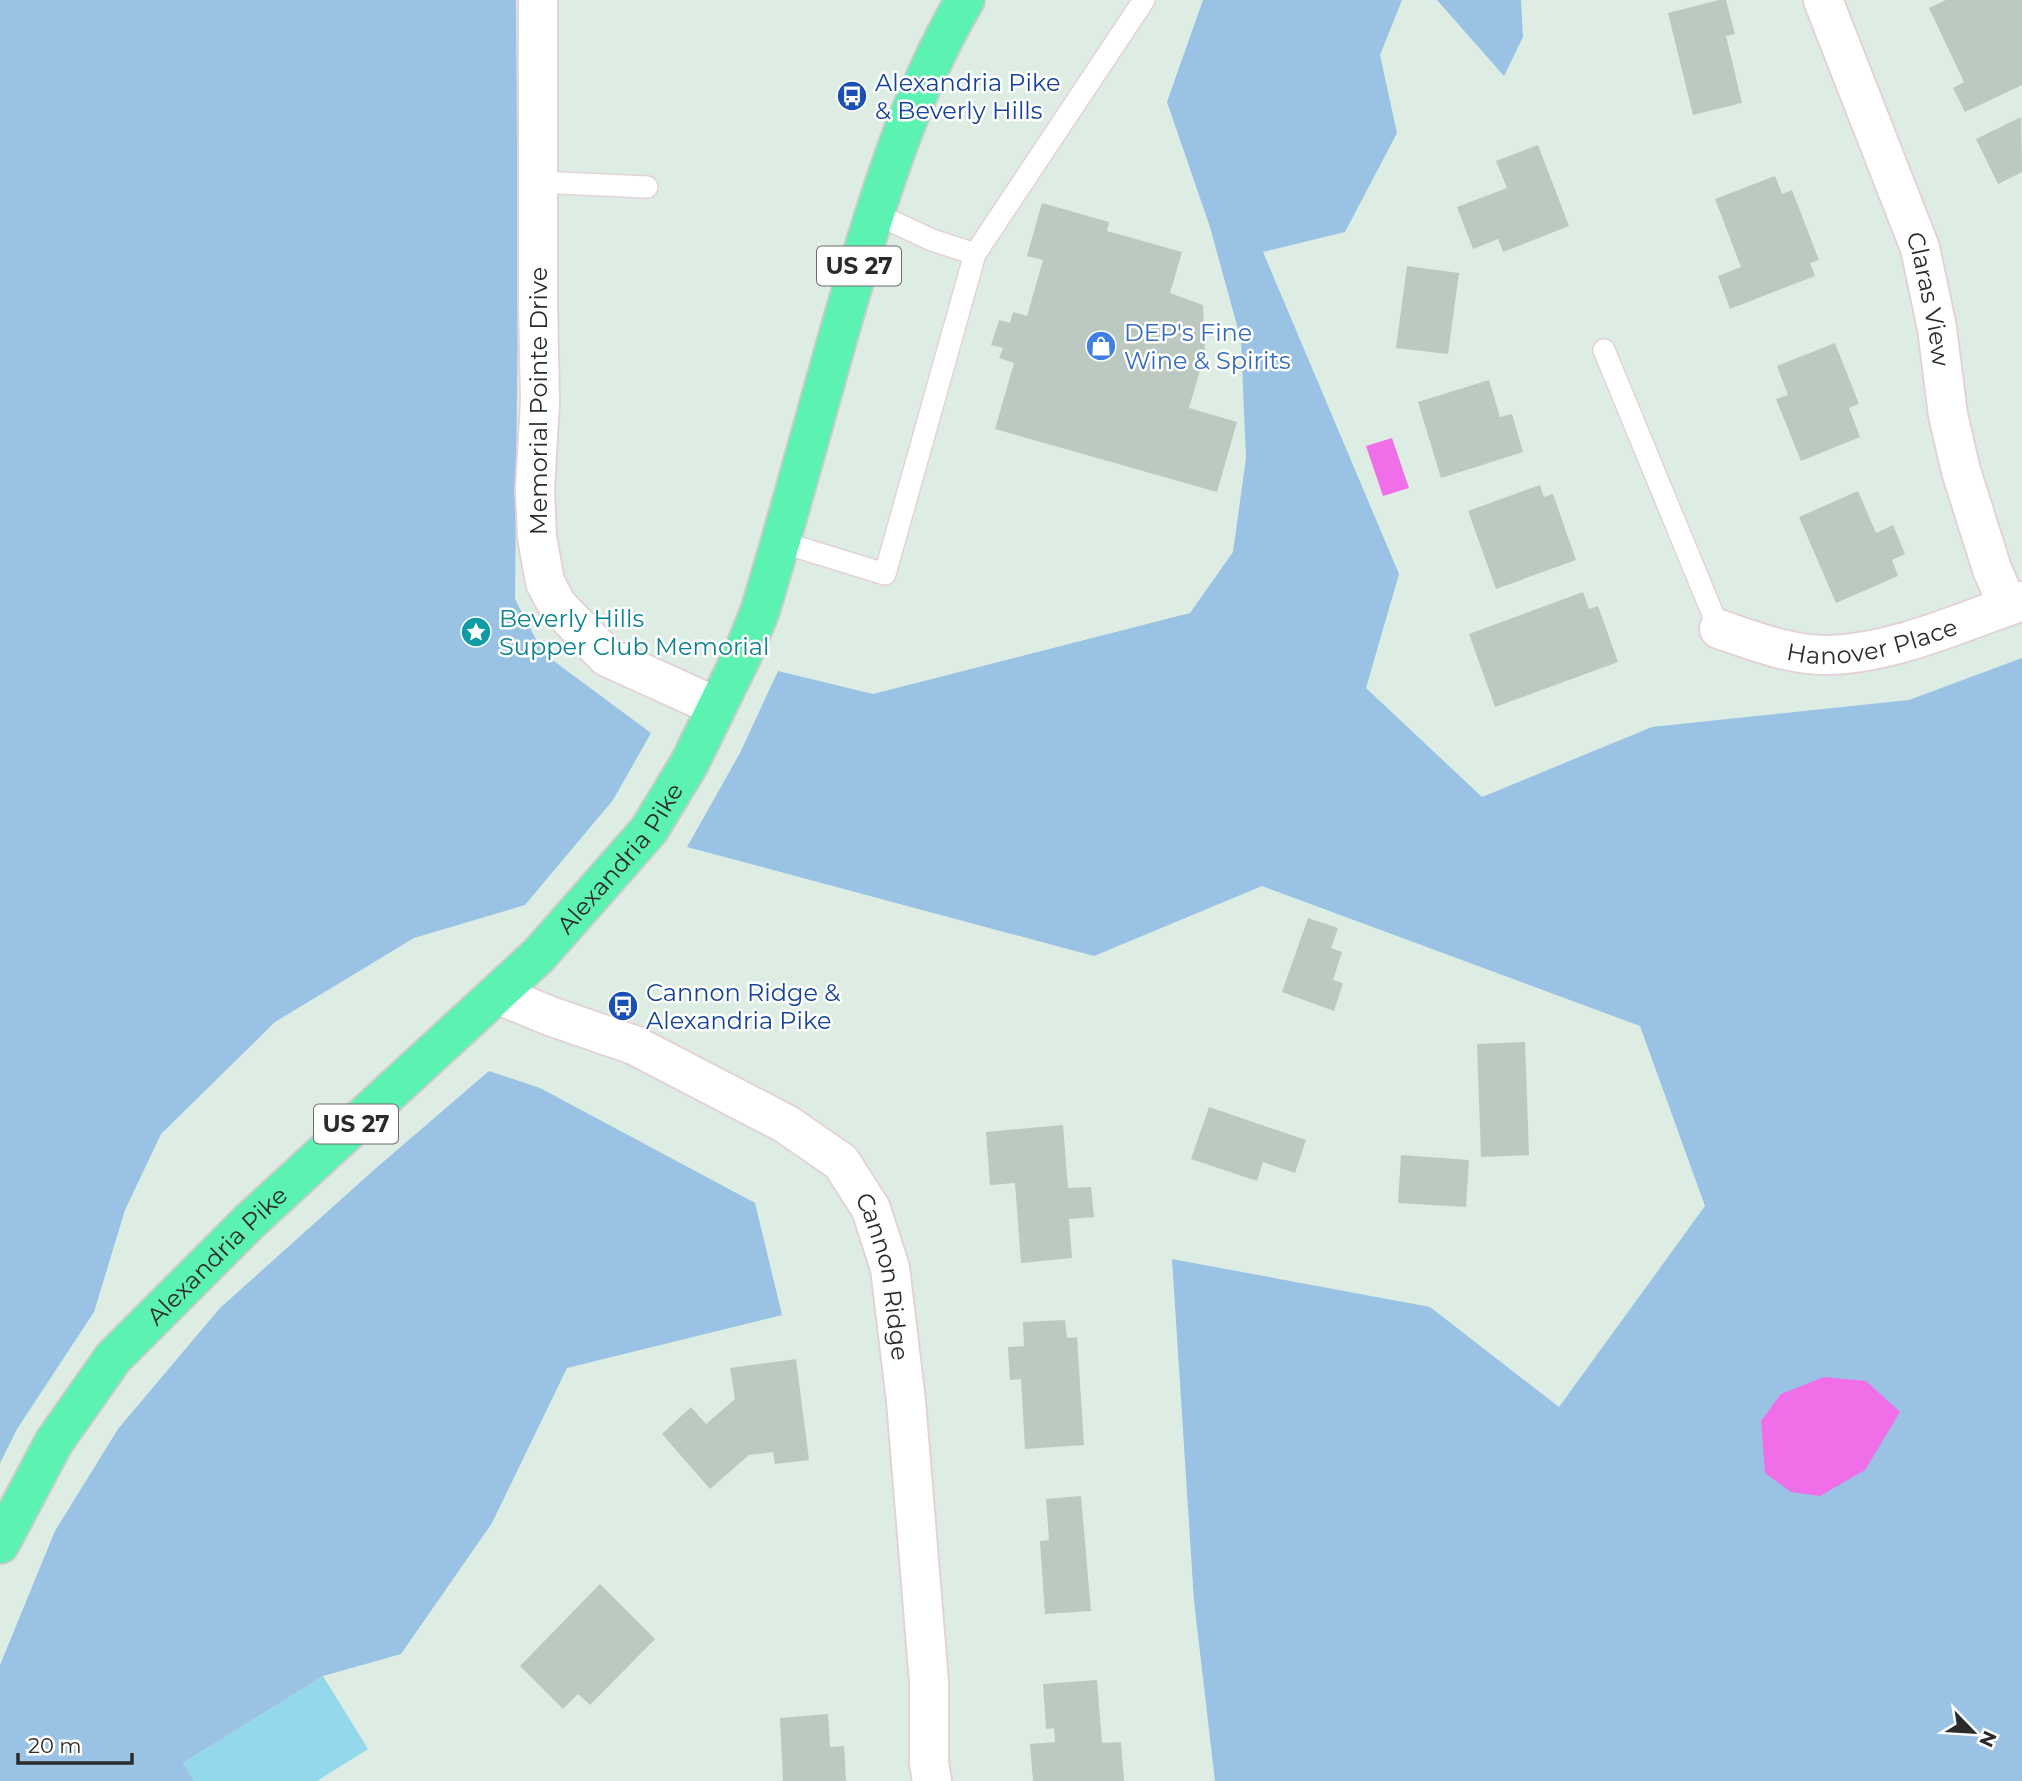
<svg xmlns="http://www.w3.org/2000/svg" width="2022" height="1781" font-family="Montserrat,sans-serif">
<rect width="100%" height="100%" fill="#ddede3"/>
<!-- green -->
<path fill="#99c2e4" d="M 0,0 L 516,0 L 518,292 L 515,599 L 543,653 L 651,733 L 613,800 L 525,905 L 414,938 L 275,1022 L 161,1134 L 125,1210 L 94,1312 L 17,1429 L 0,1463 Z
M 1203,0 L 1402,0 L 1380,55 L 1397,133 L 1345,232 L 1263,252 L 1399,574 L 1366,688 L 1482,797 L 1652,727 L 1909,700 L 2022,658 L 2022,1781 L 1215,1781 L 1194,1601 L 1172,1259 L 1430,1307 L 1559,1407 L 1705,1206 L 1640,1026 L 1262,886 L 1094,956 L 687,847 L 740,753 L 778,671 L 873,694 L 1190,613 L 1233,552 L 1246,458 L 1241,340 L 1210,227 L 1167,102 Z
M 1437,0 L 1521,0 L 1523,37 L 1504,76 Z
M 489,1071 L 540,1088 L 755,1203 L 782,1315 L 567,1368 L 492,1523 L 401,1654 L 323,1676 L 183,1763 L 194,1781 L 0,1781 L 0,1665 L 55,1531 L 118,1429 L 220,1308 L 375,1169 Z"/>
<!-- pitch -->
<path fill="#94d8ec" d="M 323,1676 L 368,1749 L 317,1781 L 194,1781 L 183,1763 Z"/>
<!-- water -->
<path fill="#f06fe8" d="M 1392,438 L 1409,488 L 1383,496 L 1366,446 Z
M 1824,1377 L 1866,1381 L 1900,1412 L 1865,1470 L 1820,1496 L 1791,1492 L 1765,1473 L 1761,1421 L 1781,1394 Z"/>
<!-- building -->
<path fill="#bcc9c0" d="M 1719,0 L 1726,0 L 1735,34 L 1726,36 L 1742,103 L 1693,115 L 1668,13 Z
M 1946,0 L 2022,0 L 2022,85 L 1965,112 L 1953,88 L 1964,82 L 1929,8 Z
M 2021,117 L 2022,172 L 1998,184 L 1976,139 Z
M 1538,145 L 1569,226 L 1503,252 L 1498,239 L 1473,249 L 1457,207 L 1507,188 L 1496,161 Z
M 1775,176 L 1782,194 L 1792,190 L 1819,260 L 1810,263 L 1815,276 L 1730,309 L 1718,276 L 1741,267 L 1715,199 Z
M 1042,203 L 1109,222 L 1107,231 L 1182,252 L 1170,293 L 1203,305 L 1205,353 L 1189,408 L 1237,422 L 1217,492 L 995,429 L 1014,363 L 999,358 L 1003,348 L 991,345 L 999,320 L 1010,323 L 1013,312 L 1027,316 L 1043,260 L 1027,256 Z
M 1407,266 L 1459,273 L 1448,354 L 1396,348 Z
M 1835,343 L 1859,404 L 1849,408 L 1860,437 L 1801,461 L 1776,399 L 1788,395 L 1777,366 Z
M 1489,380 L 1500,417 L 1512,414 L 1523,452 L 1441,478 L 1418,402 Z
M 1540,485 L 1544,497 L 1553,494 L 1576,560 L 1496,589 L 1468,511 Z
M 1858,491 L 1876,533 L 1893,525 L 1905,554 L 1892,560 L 1898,576 L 1836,603 L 1799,517 Z
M 1583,592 L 1589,609 L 1598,606 L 1618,662 L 1495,707 L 1469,634 Z
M 1308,918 L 1338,928 L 1331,948 L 1342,952 L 1333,980 L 1343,983 L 1334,1011 L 1282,992 Z
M 1525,1042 L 1529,1155 L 1481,1157 L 1477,1044 Z
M 1209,1107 L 1306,1140 L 1295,1173 L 1263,1162 L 1257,1181 L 1191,1159 Z
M 1063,1125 L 1068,1188 L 1091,1187 L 1094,1217 L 1069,1219 L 1072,1258 L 1021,1263 L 1015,1183 L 990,1185 L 986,1132 Z
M 1401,1155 L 1469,1160 L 1466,1207 L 1398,1203 Z
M 1065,1320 L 1067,1338 L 1077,1337 L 1084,1445 L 1025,1449 L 1021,1379 L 1010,1380 L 1008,1347 L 1024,1346 L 1023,1322 Z
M 796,1359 L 809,1460 L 775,1464 L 773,1452 L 749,1455 L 710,1489 L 662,1434 L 691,1407 L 706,1424 L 735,1399 L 730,1368 Z
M 1081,1496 L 1091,1611 L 1045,1614 L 1040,1541 L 1049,1540 L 1046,1499 Z
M 600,1584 L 655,1639 L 590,1705 L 578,1694 L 563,1709 L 520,1666 Z
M 1097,1680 L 1102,1743 L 1121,1742 L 1124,1781 L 1033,1781 L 1030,1744 L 1055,1742 L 1054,1728 L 1046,1729 L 1043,1684 Z
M 828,1714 L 830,1747 L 844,1746 L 846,1781 L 783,1781 L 780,1718 Z"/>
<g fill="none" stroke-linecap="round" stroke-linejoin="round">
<!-- lane casing -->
<g stroke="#e4d2d9" stroke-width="24">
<path id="lane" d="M 538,182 L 647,187
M 975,254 L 1144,0
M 1604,350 L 1719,629
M 781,542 L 885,574 L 975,254 L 932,240 L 874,213"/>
</g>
<!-- street casing -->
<g stroke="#e4d2d9" stroke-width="42">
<g id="street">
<path d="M 538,0 L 538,304 L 540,401 L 535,490 L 537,537 L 545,582 L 557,605 L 607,657 L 717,707"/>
<path id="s1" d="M 1823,0 L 1920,248 L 1937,328 L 1948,415 L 1961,471 L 1992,569 L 2008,606"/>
<path id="s2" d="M 1719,629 C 1754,641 1792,656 1829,655 C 1895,653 1961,622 2022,601"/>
<path id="s3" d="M 497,994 L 550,1016 L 634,1045 L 786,1124 L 841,1162 L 871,1209 L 890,1268 L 906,1401 L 929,1682 L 929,1763 L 932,1781"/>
</g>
</g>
<!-- primary casing -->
<g stroke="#ccc" stroke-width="42">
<g id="primary">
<path id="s4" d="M 0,1544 L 54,1442 L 113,1358 L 249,1222 L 539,955 L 649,830 L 689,764 L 741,658 L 760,611 C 793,503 821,393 853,285 C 882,186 913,89 965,0"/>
</g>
</g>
<!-- lane -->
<use href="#lane" stroke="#fff" stroke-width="21"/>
<!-- street -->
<use href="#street" stroke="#fff" stroke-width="38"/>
<!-- primary -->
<use href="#primary" stroke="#5cf2b1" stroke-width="38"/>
</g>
<!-- icons -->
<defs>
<g id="bus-disc" transform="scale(1.575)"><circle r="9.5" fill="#1a4fb4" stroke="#fff"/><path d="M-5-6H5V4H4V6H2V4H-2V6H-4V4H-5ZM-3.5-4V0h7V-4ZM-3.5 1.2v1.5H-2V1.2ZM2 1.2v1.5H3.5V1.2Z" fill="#fff"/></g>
<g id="shop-disc" transform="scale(1.575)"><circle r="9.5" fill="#3f7fe0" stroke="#fff"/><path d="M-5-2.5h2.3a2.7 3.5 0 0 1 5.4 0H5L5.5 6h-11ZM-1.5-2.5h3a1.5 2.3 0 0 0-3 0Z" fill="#fff"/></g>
<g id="sight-disc" transform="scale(1.575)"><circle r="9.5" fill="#0f9aa8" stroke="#fff"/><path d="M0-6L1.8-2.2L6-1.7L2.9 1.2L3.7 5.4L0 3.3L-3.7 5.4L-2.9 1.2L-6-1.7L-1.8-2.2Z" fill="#fff"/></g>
</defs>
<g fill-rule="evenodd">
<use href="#bus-disc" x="852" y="96"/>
<use href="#shop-disc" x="1101" y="346"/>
<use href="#sight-disc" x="476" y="632"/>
<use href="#bus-disc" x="623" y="1006"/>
</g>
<g text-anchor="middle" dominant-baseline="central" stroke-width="5" stroke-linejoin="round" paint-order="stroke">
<!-- shield labels -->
<g fill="#fff" stroke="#6b6b6b" stroke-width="2">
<rect x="817" y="246.5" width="84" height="39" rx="5"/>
<rect x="314" y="1104.5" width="84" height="39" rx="5"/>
</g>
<g font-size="23" font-weight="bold" fill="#2b2b2b">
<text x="859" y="266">US 27</text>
<text x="356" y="1124">US 27</text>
</g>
<!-- transit labels -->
<g font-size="24" fill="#164399" stroke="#fff" text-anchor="start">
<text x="875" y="82">Alexandria Pike<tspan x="875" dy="28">&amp; Beverly Hills</tspan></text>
<text x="646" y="992">Cannon Ridge &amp;<tspan x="646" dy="28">Alexandria Pike</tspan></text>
</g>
<!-- street labels -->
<g font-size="24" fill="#2b2b2b" stroke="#fff">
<text stroke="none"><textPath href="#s1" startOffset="318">Claras View</textPath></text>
<text transform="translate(538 401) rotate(-90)">Memorial Pointe Drive</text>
<text stroke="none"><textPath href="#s2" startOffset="158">Hanover Place</textPath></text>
<text stroke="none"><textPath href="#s4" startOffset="931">Alexandria Pike</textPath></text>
<text stroke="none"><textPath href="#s4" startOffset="364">Alexandria Pike</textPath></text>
<text stroke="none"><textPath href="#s3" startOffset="509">Cannon Ridge</textPath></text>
</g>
<!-- shop labels -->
<g font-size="24" fill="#366cbe" stroke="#fff" text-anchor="start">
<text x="1124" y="332">DEP's Fine<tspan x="1124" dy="28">Wine &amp; Spirits</tspan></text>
</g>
<!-- culture labels -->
<g font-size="24" fill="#0d838f" stroke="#fff" text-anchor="start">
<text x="499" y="618">Beverly Hills<tspan x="499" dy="28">Supper Club Memorial</tspan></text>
</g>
</g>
<!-- north arrow -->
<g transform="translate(1973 1732) rotate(115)" stroke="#ffffff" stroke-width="5" paint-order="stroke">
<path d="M0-5L12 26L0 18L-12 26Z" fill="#2b2b2b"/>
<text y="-10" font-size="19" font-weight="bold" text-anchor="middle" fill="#2b2b2b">N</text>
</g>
<!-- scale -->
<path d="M18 1753v10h114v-10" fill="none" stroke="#2b2b2b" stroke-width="3.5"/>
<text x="28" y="1753" font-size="21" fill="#2b2b2b" stroke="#ffffff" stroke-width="5" paint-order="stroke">20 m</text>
</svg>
